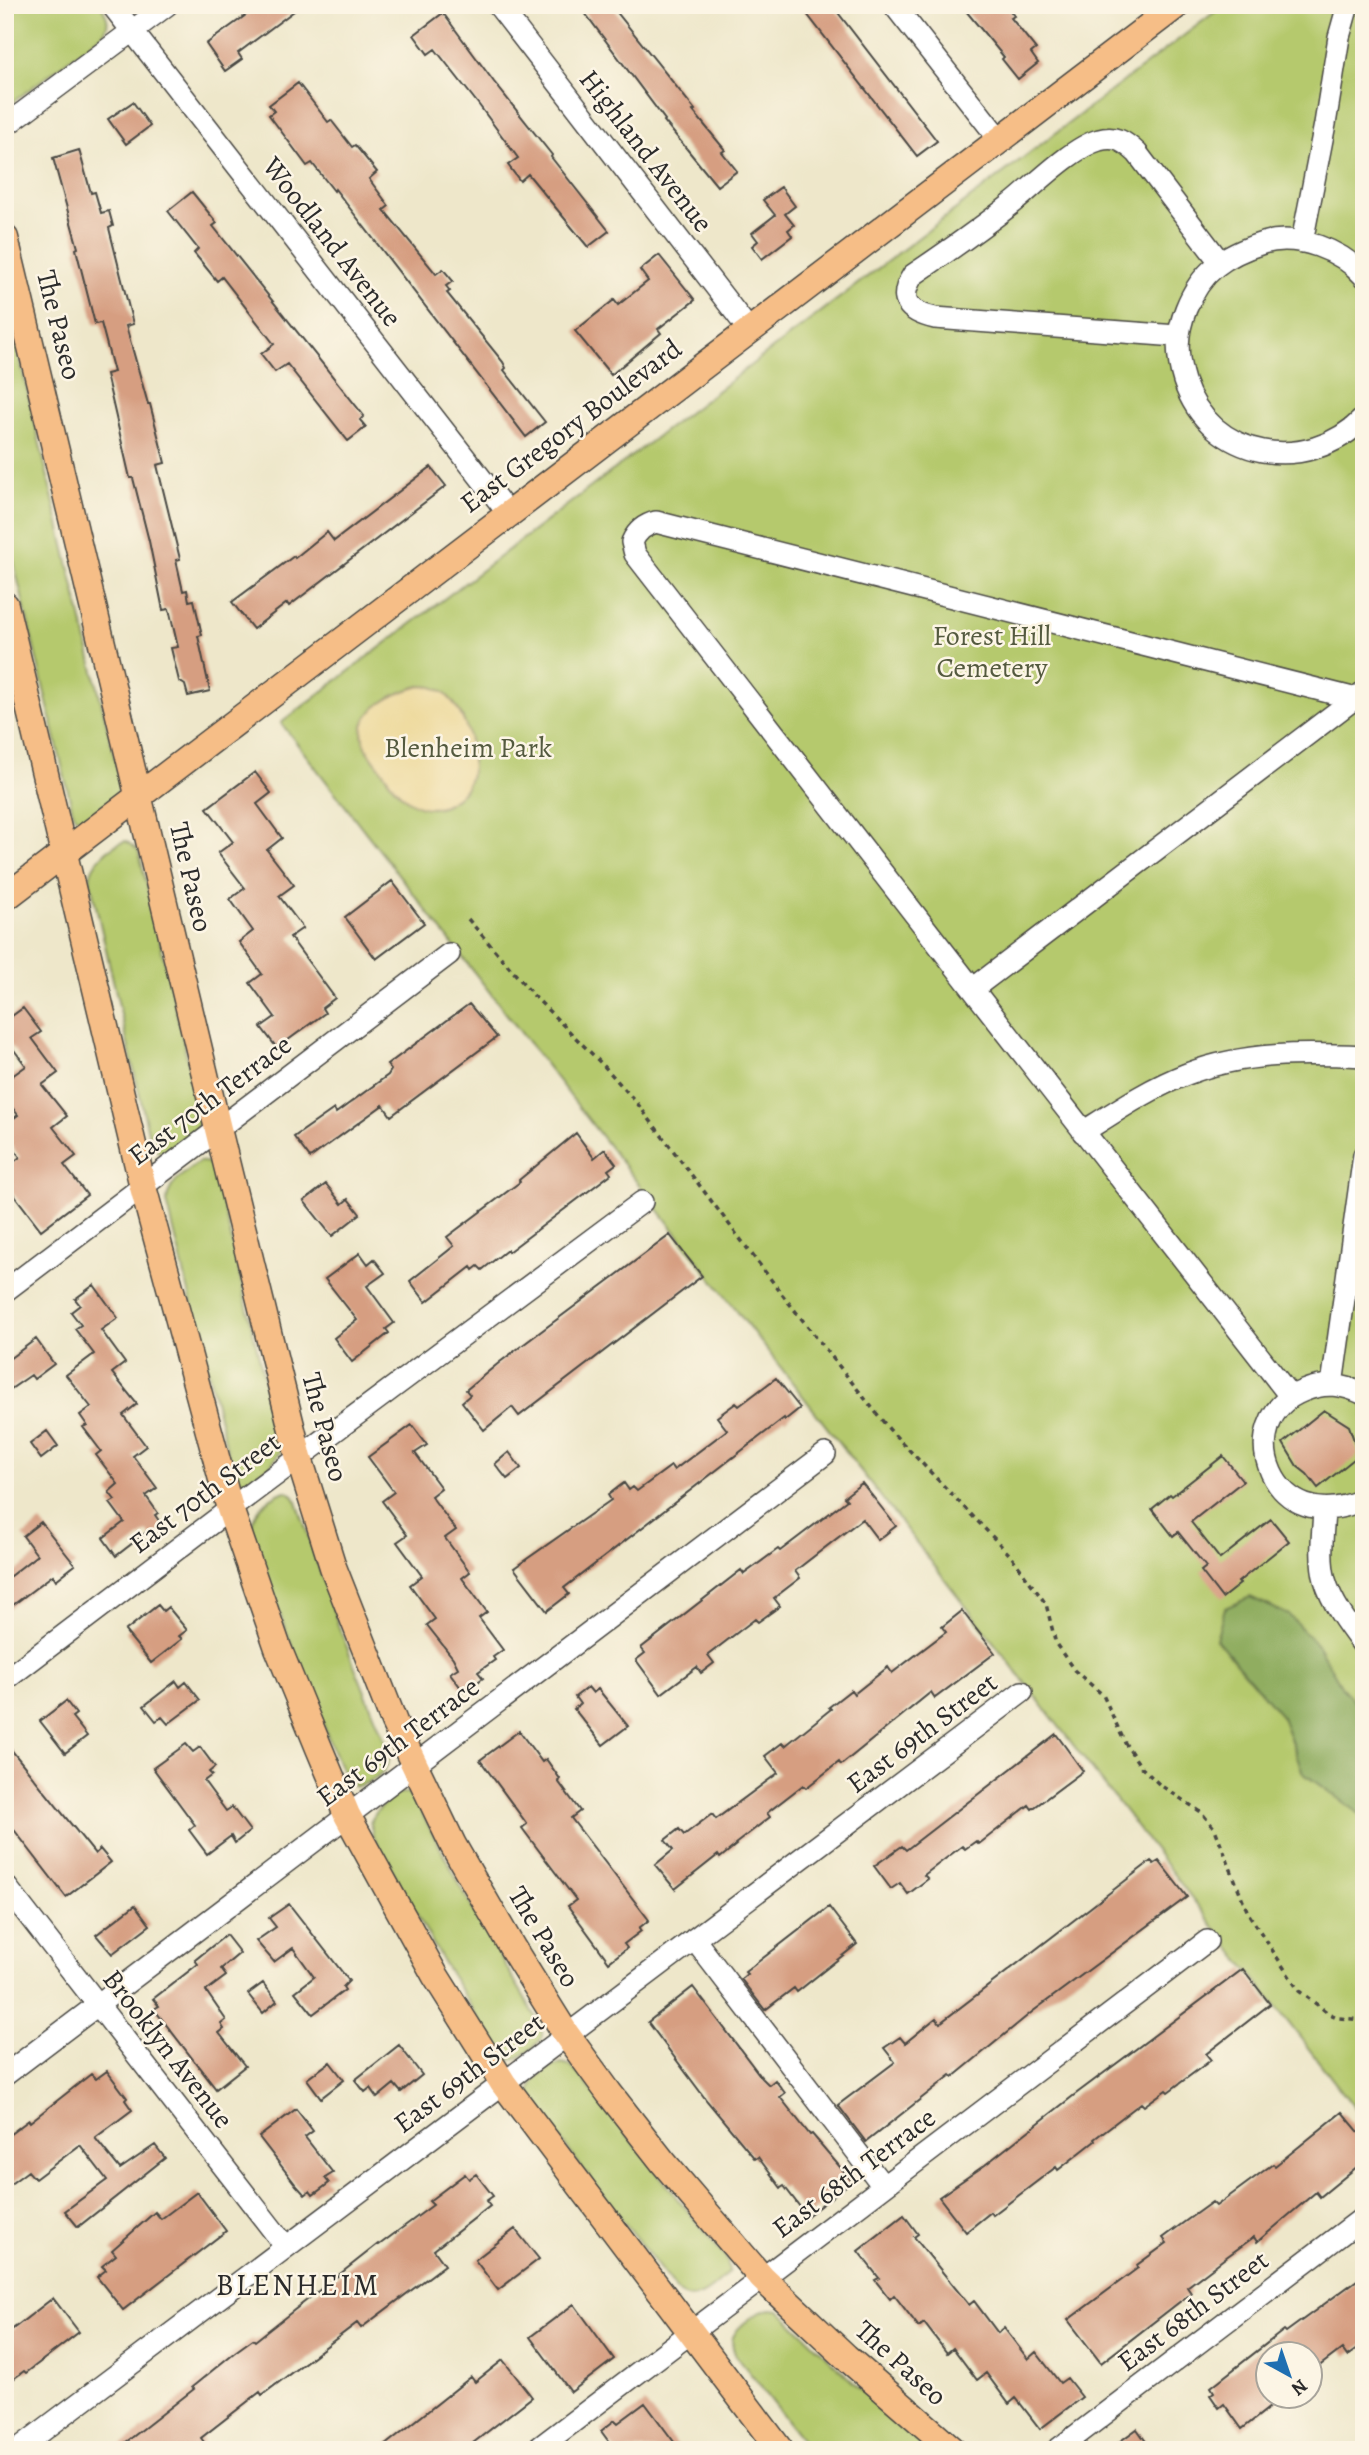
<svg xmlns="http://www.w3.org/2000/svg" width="1369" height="2455" font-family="Alegreya,serif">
<rect width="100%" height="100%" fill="#fcf5e5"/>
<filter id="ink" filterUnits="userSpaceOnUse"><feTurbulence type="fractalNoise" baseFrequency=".0143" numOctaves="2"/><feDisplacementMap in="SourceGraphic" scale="14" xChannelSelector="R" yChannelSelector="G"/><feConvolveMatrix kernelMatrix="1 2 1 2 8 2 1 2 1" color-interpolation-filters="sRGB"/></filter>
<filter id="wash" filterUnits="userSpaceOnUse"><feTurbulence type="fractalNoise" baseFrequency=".00686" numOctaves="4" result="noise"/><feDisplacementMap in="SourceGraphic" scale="28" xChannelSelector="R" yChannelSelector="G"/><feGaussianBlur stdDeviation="1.57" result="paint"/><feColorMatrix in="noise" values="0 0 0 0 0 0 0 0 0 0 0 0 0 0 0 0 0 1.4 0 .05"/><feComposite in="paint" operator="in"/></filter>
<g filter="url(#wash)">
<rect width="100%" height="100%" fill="#eee7ca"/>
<!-- green -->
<path fill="#b5c96d" stroke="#707a4c" stroke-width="2" d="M 5,5 L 101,5 C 107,16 111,23 103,34 L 5,108 Z
M 1224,5 L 1364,5 L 1364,2120 L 281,723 Z
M 5,297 L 120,781 C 120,800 98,814 81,819 L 75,817 L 72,808 L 5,525 Z
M 126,841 L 138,850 L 141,861 L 200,1113 C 200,1134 183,1143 168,1154 C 155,1153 153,1147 149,1136 L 90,880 C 90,863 110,845 126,841 Z
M 199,1162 C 208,1161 211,1164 215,1171 L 281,1450 L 270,1466 L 243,1482 L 238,1480 L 233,1474 L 167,1202 C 168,1182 185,1173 199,1162 Z
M 285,1491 L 292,1494 L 297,1502 L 338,1625 L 390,1754 C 389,1771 372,1784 355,1786 C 339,1773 333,1748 325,1729 C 297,1664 274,1598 251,1531 C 252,1512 267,1498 285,1491 Z
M 399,1793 L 408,1793 L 416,1802 L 478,1919 L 542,2027 L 542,2038 C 533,2049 522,2059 507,2061 L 499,2052 L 442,1960 L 373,1835 L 370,1823 C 377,1809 386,1801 399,1793 Z
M 561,2063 L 569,2065 L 580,2076 L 727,2260 L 729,2271 C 721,2281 701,2301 687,2297 C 683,2296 681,2293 677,2291 L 533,2104 C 526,2081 540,2071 561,2063 Z
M 771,2309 L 779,2310 L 855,2384 L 933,2450 L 810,2450 L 735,2354 C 733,2349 731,2343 733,2337 C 738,2325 758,2311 771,2309 Z"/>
<!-- forest -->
<path fill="#90ad60" stroke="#5e6c46" stroke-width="2" d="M 1250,1597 L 1289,1615 L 1318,1646 L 1343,1689 L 1364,1712 L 1364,1817 L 1303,1773 L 1282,1717 L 1216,1639 L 1225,1608 Z"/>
<!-- sand -->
<path fill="#eeda9e" stroke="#8c8264" stroke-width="2" d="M 420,686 C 424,686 431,686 435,688 C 465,699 482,761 466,787 C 462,794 454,800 446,804 C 435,810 422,809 411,802 C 397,794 388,779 379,766 C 373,758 365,750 363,739 C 356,709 398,692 420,686 Z"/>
<g id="blocks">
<!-- building -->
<path fill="#d69e81" d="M 260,5 L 302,5 L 238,53 L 242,59 L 225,71 L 206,44 Z
M 579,5 L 611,5 L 695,110 L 693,111 L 725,150 L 722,152 L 737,171 L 717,186 L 664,121 L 665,120 Z
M 800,5 L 832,5 L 937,141 L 917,156 Z
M 961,5 L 1006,5 L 1014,16 L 1011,18 L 1036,49 L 1031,53 L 1038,63 L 1018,79 L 1002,59 L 1004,57 Z
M 443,13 L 494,82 L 552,155 L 551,157 L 609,231 L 588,247 L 528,174 L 520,181 L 508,165 L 518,158 L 479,105 L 435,49 L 428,54 L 414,35 Z
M 298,83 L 328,122 L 331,120 L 352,147 L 355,145 L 377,172 L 369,179 L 389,206 L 384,210 L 436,274 L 443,269 L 453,281 L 446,286 L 450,291 L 447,293 L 503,362 L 506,368 L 504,370 L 545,422 L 526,437 L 335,189 L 334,191 L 312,163 L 307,166 L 269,115 L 274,111 L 269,105 Z
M 133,102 L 150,126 L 126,144 L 108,119 Z
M 79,150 L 91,193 L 95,192 L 101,213 L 109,211 L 113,226 L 109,228 L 133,324 L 126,326 L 148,404 L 150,404 L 165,463 L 157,465 L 180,559 L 176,560 L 183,591 L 187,590 L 189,601 L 194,600 L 202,635 L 198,636 L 210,691 L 188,696 L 185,685 L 179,681 L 171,648 L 178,647 L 169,609 L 163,610 L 149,541 L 133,478 L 130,478 L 106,374 L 114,372 L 101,323 L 95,324 L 76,249 L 78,248 L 53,158 Z
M 781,187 L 795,206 L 785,214 L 794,225 L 788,230 L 792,236 L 762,259 L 752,246 L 758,241 L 752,233 L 775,215 L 763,200 Z
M 192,192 L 217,223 L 213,226 L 364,416 L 360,420 L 366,427 L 348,441 L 287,364 L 275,372 L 261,354 L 274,344 L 222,277 L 217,281 L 194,253 L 198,249 L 168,211 Z
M 659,255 L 695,300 L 658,329 L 661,333 L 611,375 L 575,331 L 614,300 L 618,305 L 648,281 L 640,270 Z
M 431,467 L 446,486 L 289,606 L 287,603 L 253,629 L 232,602 L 294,556 L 295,558 L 327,532 L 334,541 Z
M 255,772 L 271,793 L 257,804 L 282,838 L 267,850 L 294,885 L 279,896 L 303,928 L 290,937 L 335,998 L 322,1008 L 325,1013 L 277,1048 L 261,1027 L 275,1017 L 250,983 L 262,974 L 239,942 L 253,931 L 230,899 L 245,888 L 218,853 L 233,842 L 207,808 Z
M 392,881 L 424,923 L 376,959 L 345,917 Z
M 469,1004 L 497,1037 L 391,1116 L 383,1105 L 310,1158 L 294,1137 L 334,1109 L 336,1113 L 388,1075 L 391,1070 L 387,1065 Z
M 23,1008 L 41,1032 L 32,1038 L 58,1073 L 42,1085 L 67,1116 L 53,1127 L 76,1156 L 64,1165 L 87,1195 L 41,1230 L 5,1183 L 5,1169 L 20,1157 L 5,1138 L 5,1125 L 18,1115 L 5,1098 L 5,1081 L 26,1066 L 5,1038 L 5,1021 Z
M 576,1133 L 594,1158 L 605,1149 L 616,1164 L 608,1170 L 611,1174 L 508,1252 L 507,1250 L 482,1270 L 478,1266 L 473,1270 L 471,1267 L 426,1302 L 410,1281 L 454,1246 L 447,1237 L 520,1182 L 519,1180 Z
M 326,1184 L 342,1204 L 348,1199 L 360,1214 L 332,1236 L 304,1201 Z
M 670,1235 L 702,1276 L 519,1416 L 512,1407 L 484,1430 L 462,1402 L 470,1395 L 466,1390 L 500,1362 Z
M 360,1253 L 368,1264 L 374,1259 L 385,1273 L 367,1286 L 394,1323 L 386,1329 L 389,1333 L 352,1362 L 334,1338 L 357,1320 L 325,1279 Z
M 94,1285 L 118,1318 L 101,1330 L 125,1363 L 112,1373 L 137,1404 L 123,1415 L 146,1446 L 133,1456 L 157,1488 L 146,1496 L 158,1513 L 155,1515 L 164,1528 L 152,1538 L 147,1532 L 116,1556 L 103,1538 L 124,1522 L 110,1503 L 115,1500 L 109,1492 L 118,1484 L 96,1455 L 101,1451 L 83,1427 L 87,1425 L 80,1415 L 91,1407 L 66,1375 L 94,1354 L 75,1329 L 81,1325 L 71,1312 L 80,1305 L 75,1299 Z
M 36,1339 L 54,1364 L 34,1379 L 31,1375 L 5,1393 L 5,1362 Z
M 776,1378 L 800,1408 L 785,1420 L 784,1418 L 564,1588 L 569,1594 L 547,1611 L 514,1568 L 611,1500 L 608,1495 L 624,1483 L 629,1490 L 633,1487 L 637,1491 L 671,1466 L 674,1470 L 727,1430 L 717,1417 L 736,1403 L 739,1406 Z
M 1324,1410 L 1349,1426 L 1359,1455 L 1318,1488 L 1307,1474 L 1297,1466 L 1283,1443 Z
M 412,1425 L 427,1445 L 415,1453 L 441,1488 L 431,1496 L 456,1530 L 445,1538 L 470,1572 L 462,1578 L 487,1612 L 479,1618 L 503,1650 L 493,1657 L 495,1660 L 478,1672 L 483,1678 L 464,1692 L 450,1673 L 458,1668 L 453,1658 L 427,1625 L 435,1619 L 410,1585 L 422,1576 L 397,1542 L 407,1535 L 382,1501 L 394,1492 L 368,1457 Z
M 47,1431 L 58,1446 L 41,1459 L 30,1444 Z
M 509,1452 L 521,1468 L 507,1479 L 495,1464 Z
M 1223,1456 L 1243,1481 L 1191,1522 L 1220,1559 L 1271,1519 L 1289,1541 L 1238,1582 L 1240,1584 L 1222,1598 L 1201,1571 L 1206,1567 L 1178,1532 L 1173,1536 L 1152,1509 L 1170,1494 L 1172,1496 Z
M 862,1483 L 896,1526 L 878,1540 L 862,1519 L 795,1571 L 800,1578 L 774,1598 L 780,1606 L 758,1622 L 755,1619 L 708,1655 L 714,1663 L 701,1673 L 697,1667 L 661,1694 L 636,1660 L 645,1653 L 641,1648 L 741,1570 L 744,1574 L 778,1549 L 780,1551 L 847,1500 L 844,1497 Z
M 41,1522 L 75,1565 L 56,1580 L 53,1575 L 5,1611 L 5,1580 L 37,1555 L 23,1536 Z
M 158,1605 L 163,1611 L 168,1607 L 187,1630 L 179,1636 L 182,1639 L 151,1663 L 125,1631 Z
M 962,1611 L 995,1653 L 935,1698 L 931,1692 L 841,1765 L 839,1762 L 806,1788 L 803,1785 L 767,1813 L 770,1817 L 735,1844 L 736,1845 L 720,1858 L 718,1855 L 675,1889 L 655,1865 L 673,1850 L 665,1840 L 679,1829 L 684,1835 L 712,1814 L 716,1819 L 778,1773 L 765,1756 L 782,1743 L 785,1746 L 831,1709 L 829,1707 L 851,1690 L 854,1694 L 888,1667 L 892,1673 L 946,1632 L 942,1627 Z
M 176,1681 L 180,1687 L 186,1682 L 200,1700 L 168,1724 L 162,1717 L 156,1721 L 144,1706 Z
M 588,1687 L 593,1693 L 598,1689 L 628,1726 L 603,1745 L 574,1709 L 580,1704 L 575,1697 Z
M 66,1701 L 76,1714 L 72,1717 L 87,1736 L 65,1753 L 40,1721 Z
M 519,1731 L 542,1762 L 546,1759 L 560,1779 L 558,1781 L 580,1811 L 571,1818 L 649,1920 L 639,1928 L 641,1931 L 624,1944 L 627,1948 L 609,1962 L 568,1906 L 576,1900 L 522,1828 L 527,1824 L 480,1760 Z
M 1056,1734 L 1083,1771 L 1032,1809 L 1029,1805 L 979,1844 L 976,1841 L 965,1849 L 962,1846 L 924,1875 L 928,1879 L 908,1894 L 900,1883 L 891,1889 L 874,1866 L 902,1846 L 906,1850 Z
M 5,1742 L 95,1854 L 100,1849 L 111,1862 L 66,1897 L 5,1818 Z
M 186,1744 L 193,1752 L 200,1747 L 215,1767 L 209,1772 L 212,1775 L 204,1781 L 226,1811 L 232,1807 L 250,1831 L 235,1843 L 231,1836 L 207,1854 L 189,1830 L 195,1825 L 153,1768 Z
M 1151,1861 L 1154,1864 L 1159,1861 L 1187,1897 L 1032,2012 L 953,2077 L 951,2075 L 866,2142 L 838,2105 L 895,2062 L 884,2048 L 900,2037 L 905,2043 L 936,2018 L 940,2023 Z
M 289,1904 L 349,1981 L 343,1987 L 345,1990 L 313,2014 L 295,1992 L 314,1977 L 293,1948 L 274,1962 L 256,1941 L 276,1927 L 269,1918 Z
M 135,1905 L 150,1925 L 112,1954 L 96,1935 Z
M 829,1907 L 857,1944 L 797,1992 L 794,1988 L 765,2010 L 741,1979 L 747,1974 L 745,1972 Z
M 226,1935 L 240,1953 L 221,1969 L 226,1976 L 206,1991 L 226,2020 L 221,2024 L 224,2029 L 219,2033 L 245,2066 L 216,2089 L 154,2009 L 159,2006 L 153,1999 L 198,1964 L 195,1960 Z
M 1243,1969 L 1270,2004 L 1206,2054 L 1211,2060 L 1168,2092 L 1166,2090 L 1144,2106 L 1141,2103 L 1094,2139 L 1095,2141 L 1058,2170 L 1056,2167 L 993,2215 L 991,2212 L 966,2232 L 939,2197 L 985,2165 L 1073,2096 Z
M 263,1983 L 277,2001 L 263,2013 L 248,1994 Z
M 693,1987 L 762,2078 L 769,2085 L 775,2080 L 785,2093 L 780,2097 L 810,2135 L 812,2134 L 852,2181 L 807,2216 L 784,2186 L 781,2188 L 758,2157 L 755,2159 L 707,2101 L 648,2022 Z
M 399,2045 L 422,2075 L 401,2092 L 394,2084 L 377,2098 L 370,2088 L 365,2092 L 355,2080 Z
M 330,2062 L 344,2080 L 321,2098 L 307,2079 Z
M 107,2071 L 127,2098 L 125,2100 L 132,2110 L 95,2138 L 120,2169 L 155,2145 L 165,2158 L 78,2227 L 65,2211 L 107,2180 L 80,2145 L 35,2179 L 28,2171 L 5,2188 L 5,2138 L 29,2120 L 30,2122 L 91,2074 L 96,2079 Z
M 296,2109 L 313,2131 L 305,2137 L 333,2173 L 325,2178 L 329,2183 L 313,2195 L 310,2191 L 305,2195 L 296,2185 L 259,2137 Z
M 1342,2112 L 1364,2138 L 1364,2161 L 1320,2197 L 1316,2192 L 1257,2242 L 1254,2237 L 1225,2258 L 1187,2287 L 1191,2293 L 1101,2363 L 1068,2320 L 1138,2268 L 1137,2265 L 1167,2243 L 1163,2238 L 1183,2223 L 1212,2202 L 1216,2206 L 1273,2164 L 1275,2166 Z
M 465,2174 L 469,2179 L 476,2174 L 493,2196 L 486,2201 L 490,2206 L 434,2250 L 445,2265 L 361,2328 L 357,2323 L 262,2395 L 260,2392 L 201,2438 L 204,2442 L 194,2450 L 116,2450 L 194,2389 L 192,2387 L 235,2352 L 253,2339 L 255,2341 L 378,2244 L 379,2245 L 433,2205 L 429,2201 Z
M 197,2192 L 226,2231 L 123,2310 L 97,2277 L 106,2270 L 102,2266 L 116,2255 L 112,2250 L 155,2212 L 161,2219 Z
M 904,2215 L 918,2234 L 914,2237 L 969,2305 L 974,2301 L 998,2333 L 1004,2328 L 1028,2359 L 1036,2352 L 1060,2383 L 1067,2378 L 1082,2397 L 1040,2429 L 1016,2398 L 1009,2404 L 986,2373 L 977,2380 L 953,2348 L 947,2353 L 924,2323 L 919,2327 L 894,2295 L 890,2299 L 875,2280 L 879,2278 L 858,2251 Z
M 515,2229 L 539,2259 L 498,2290 L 475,2260 Z
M 1364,2275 L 1364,2344 L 1347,2356 L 1342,2349 L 1310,2373 L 1310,2354 L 1268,2354 L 1268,2396 L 1284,2396 L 1242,2429 L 1224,2404 L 1219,2408 L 1210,2395 L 1214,2392 L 1211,2387 L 1284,2330 L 1286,2332 Z
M 53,2298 L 79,2332 L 26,2373 L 24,2371 L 5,2385 L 5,2335 Z
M 574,2304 L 614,2359 L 571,2392 L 530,2337 Z
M 503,2360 L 532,2397 L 464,2450 L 379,2450 L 471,2377 L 475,2382 Z
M 645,2403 L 680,2450 L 615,2450 L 601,2431 L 615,2420 L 618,2423 Z
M 1137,2429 L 1147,2443 L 1138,2450 L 1108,2450 Z"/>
</g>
</g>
<g filter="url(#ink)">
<use href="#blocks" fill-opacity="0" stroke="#484743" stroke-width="2"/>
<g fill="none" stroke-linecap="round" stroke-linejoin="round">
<!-- minor casing -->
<g stroke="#484743" stroke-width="24">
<path id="minor" d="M 112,5 L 508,513
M 498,5 L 749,330
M 894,5 L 1000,140
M 5,126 L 167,5
M 1302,242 L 1325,124 L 1339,37 L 1348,5
M 1364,276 C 1341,250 1298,233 1263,243 C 1225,255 1201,271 1186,309 C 1176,334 1176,355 1184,381 C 1210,460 1307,476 1364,418
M 1177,336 L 935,318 C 908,312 897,300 913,275 C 947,252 981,228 1013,203 C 1035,185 1073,147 1099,140 C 1116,135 1125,142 1137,153 L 1220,262
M 974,988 L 1362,693
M 1083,1132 C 1116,1111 1150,1088 1187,1074 C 1244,1052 1304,1053 1364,1056
M 5,1291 L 449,954
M 1332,1385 L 1364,1155
M 1364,1394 C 1342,1384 1325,1382 1303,1391 C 1229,1420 1272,1543 1364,1499
M 1290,1396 C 1070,1116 854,835 635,554 L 632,542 C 637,531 644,525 656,522 L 1364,701
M 1324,1510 C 1323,1532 1319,1558 1325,1580 C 1332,1604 1349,1626 1364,1646
M 5,1680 L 230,1509 L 642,1202
M 5,1885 L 286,2247
M 694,1939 L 883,2186
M 5,2075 L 825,1454
M 17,2450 L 1022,1692
M 536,2450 L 1207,1941
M 1057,2450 L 1364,2217"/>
</g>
<!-- major casing -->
<g stroke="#484743" stroke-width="29">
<path id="major" d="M 5,238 L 218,1129 L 299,1458 L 333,1567 L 394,1722 L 453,1845 L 513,1949 L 566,2034 L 609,2093 L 663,2162 L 762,2278 L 846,2357 L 953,2450
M 5,605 L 143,1187 L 230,1509 L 278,1648 L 319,1748 L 347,1815 L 393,1899 L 435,1975 L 503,2083 L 780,2450
M 5,898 L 1177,5"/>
</g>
<!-- path -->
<path stroke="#484743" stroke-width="3.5" stroke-dasharray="5 5" stroke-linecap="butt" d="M 468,919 L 535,997 L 604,1066 L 637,1103 L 785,1298 L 889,1429 L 1011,1556 L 1046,1604 L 1056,1644 L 1074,1670 L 1103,1695 L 1125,1743 L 1141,1767 L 1160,1785 L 1201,1812 L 1215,1829 L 1248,1913 L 1299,1991 L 1328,2013 L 1339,2018 L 1364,2020"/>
<!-- minor -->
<use href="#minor" stroke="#fff" stroke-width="21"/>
<!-- major -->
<use href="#major" stroke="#f6be87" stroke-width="26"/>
</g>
</g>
<g text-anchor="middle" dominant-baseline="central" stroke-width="5" stroke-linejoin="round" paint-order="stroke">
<!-- street labels -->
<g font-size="28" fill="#2b2b2b" stroke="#fcf5e5">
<text transform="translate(646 151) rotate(52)">Highland Avenue</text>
<text transform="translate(332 242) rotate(52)">Woodland Avenue</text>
<text transform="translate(59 325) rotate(76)">The Paseo</text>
<text transform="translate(571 426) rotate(-37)">East Gregory Boulevard</text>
<text transform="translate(191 877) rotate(77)">The Paseo</text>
<text transform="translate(210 1100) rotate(-37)">East 70th Terrace</text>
<text transform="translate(325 1427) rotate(75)">The Paseo</text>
<text transform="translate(205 1493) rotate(-37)">East 70th Street</text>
<text transform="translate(922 1733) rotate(-37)">East 69th Street</text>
<text transform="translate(398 1742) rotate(-37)">East 69th Terrace</text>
<text transform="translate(544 1937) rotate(59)">The Paseo</text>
<text transform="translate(168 2049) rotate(52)">Brooklyn Avenue</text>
<text transform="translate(469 2073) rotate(-37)">East 69th Street</text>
<text transform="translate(854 2173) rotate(-37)">East 68th Terrace</text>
<text transform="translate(1193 2311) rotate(-37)">East 68th Street</text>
<text transform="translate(901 2363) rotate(42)">The Paseo</text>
</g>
<!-- park labels -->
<g font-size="28" fill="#545a3f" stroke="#fcf5e5">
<text x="992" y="636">Forest Hill<tspan x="992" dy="32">Cemetery</tspan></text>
<text x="468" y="748">Blenheim Park</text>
</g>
<!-- neighbourhood labels -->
<g font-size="30" letter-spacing="2" fill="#2b2b2b" stroke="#fcf5e5">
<text x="298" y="2285">BLENHEIM</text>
</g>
</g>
<!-- margin -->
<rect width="1369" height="2455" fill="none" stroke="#fcf5e5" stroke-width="28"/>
<!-- north arrow -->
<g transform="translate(1289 2375) rotate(140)"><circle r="33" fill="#fcf5e5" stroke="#a8a49b" stroke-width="2"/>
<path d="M0-5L12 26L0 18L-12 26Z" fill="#1f6fb2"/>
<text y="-10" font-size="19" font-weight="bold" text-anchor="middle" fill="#2b2b2b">N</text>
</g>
</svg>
